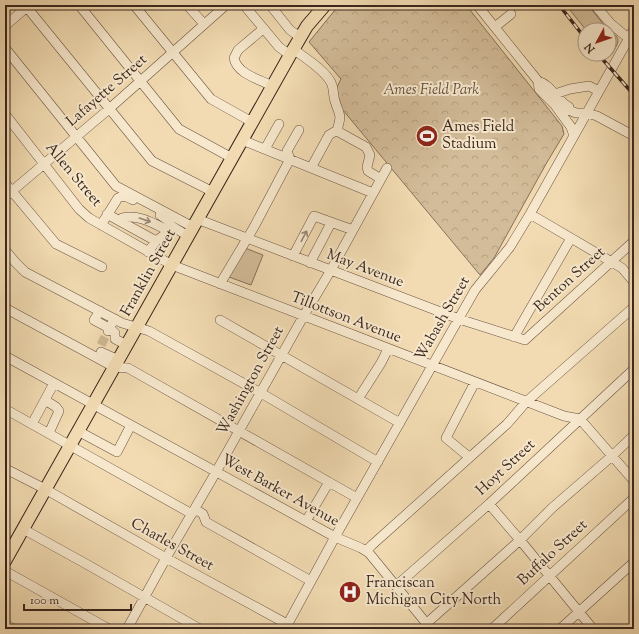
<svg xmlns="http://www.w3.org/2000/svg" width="639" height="634" font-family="'Sorts Mill Goudy',serif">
<defs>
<pattern id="forest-crowns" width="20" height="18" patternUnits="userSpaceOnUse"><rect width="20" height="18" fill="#d3bc99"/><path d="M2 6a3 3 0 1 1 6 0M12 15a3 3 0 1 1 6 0" fill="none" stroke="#b6a183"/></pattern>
</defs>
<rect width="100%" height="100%" fill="#f2dbb2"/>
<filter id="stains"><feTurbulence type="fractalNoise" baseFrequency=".005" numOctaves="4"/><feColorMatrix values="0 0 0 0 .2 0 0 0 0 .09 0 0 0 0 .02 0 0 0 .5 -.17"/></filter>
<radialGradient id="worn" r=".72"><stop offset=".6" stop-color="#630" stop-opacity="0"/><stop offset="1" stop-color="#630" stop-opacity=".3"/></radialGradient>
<!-- grass -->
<path fill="#d3bc99" stroke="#86715b" d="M 566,5 L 588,5 L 608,30 L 586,30 Z
M 609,30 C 622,39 619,41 612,54 L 609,52 Z
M 245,248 L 263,255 L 251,285 L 229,277 Z"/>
<!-- forest -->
<path fill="url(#forest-crowns)" stroke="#86715b" d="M 339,5 L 466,5 L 562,126 L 564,134 L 546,164 L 494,258 L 480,275 L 342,109 L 336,89 L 341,79 L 309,42 Z"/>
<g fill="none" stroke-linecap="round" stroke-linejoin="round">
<!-- minor-tunnel -->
<path stroke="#cdb794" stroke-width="9" stroke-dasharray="9 4.5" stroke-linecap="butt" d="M 101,345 L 108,331"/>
<!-- minor casing -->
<g stroke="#685342" stroke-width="10">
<path id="minor" d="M 25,5 L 152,161 L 213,192
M 79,5 L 179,129 L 232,158
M 134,5 L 211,99 L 252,122
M 187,5 L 204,24
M 244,5 L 279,47 L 290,55
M 270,5 L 290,30 L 300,37
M 477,5 L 538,81 L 539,89 L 554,104 L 576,113 L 587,113 L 597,116 L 634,136
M 595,5 L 610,23 L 628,38
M 5,26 L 29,5
M 495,27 L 511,14
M 263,29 L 238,50 L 234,58 C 237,74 259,79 272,86
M 5,48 L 116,186 L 193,227
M 293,49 C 304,57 328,72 332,85 C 334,90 333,96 335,101 C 340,118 342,112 337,131
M 538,81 C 552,85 556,100 569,107
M 555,94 L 570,89 L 589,86 L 599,91
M 555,105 L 571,127 L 574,136
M 5,114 L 79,209 L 89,218 L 172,265 L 564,416 L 580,419 L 634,481
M 242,140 L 373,193
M 265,149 L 279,124
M 311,168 L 329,135 L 334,132 L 337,131 L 366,147 L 370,155 L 367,167 L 368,171 L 381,179
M 5,183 L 56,244 L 102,267
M 5,197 L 109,109 L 226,5
M 107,214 L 156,241
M 530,214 L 622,268 L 634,282
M 122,218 C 138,214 153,223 167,230
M 197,219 L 459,319 L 525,340 L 634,241
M 101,225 L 118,198 C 124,195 128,197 133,200
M 170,225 L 188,236
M 5,250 L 16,263 L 25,272 L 122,323 L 149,331 L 261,393 L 378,462
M 148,252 L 156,241 L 164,235 L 170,225 L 169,221 L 160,215
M 293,256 L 314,216 L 353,230
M 310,263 L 331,223
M 220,284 L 254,227 L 290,159 L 287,151 L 299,130
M 5,308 L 114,367 L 128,368 L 357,498
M 100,311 L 94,320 L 109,328 L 115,319
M 220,320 L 400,423
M 108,331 L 109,328 L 115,333 L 115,339 L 127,345
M 514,337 L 571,238
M 101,352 L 119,360
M 5,356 L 335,537 L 361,548 L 369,553 L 431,629
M 358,399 L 381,363 L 388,349
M 45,400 L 56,407 L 59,411 L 49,433
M 5,409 L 192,514
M 32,424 L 54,383
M 78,431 L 117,452 L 131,425
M 469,457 L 446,438 L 475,382
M 8,470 L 45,489 L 166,558 L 287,624
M 489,504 L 520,540 L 593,629
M 195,509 L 203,514 L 206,522 L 311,581
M 306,521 L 329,482
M 23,529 L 88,565 L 200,629
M 366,551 L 372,545 L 507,424 L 526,402 L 634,307
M 5,571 L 109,629
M 396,586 L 489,504 L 634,369
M 427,623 L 520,540 L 552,508 L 612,456 L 634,435
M 5,624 L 14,629
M 127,629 L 166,558 L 216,472 L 303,317 L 331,270 L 387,168
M 285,629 L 335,537 L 475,290 L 510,247 L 530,214 L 634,29
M 492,629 L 634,498
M 560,629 L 634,562
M 631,629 L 634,627"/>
</g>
<!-- major casing -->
<g stroke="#3a261d" stroke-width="14">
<path id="major" d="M 5,561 L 290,55 L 307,26 L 325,5"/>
</g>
<!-- minor -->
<use href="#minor" stroke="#f7e8cd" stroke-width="9"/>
<!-- major -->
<use href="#major" stroke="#f2dbb2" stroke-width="12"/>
<!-- rail casing -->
<g stroke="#3a261d" stroke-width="3.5">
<path id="rail" d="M 559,5 L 585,38
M 598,54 L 634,95"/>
</g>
<!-- rail -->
<use href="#rail" stroke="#f7e8cd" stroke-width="2" stroke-dasharray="6" stroke-linecap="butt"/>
</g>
<!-- one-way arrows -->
<defs><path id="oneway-shaft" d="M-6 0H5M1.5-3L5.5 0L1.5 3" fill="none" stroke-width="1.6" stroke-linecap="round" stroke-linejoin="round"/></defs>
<g stroke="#988775">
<use href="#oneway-shaft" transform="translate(145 220) rotate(19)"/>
<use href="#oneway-shaft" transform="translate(304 236) rotate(-62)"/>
</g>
<!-- icons -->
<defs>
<g id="stadium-disc" transform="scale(1.15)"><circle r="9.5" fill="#8f2418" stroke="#f7e8cd"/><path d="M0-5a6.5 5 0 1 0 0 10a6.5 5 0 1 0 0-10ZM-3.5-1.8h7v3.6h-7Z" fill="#fff"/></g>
<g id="hospital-disc" transform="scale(1.15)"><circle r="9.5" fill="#8f2418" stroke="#f7e8cd"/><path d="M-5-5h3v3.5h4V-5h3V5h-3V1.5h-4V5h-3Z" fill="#fff"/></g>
</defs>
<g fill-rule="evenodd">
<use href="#stadium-disc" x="427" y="136"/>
<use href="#hospital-disc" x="350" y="592"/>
</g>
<g text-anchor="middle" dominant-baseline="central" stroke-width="4" stroke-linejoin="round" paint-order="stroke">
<!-- park labels -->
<g font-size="15" font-style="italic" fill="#604c3c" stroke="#f7e8cd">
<text x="431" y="90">Ames Field Park</text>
</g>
<!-- street labels -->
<g font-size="15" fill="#3a261d" stroke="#f7e8cd">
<text transform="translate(107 91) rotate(-41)">Lafayette Street</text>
<text transform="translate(73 175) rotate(50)">Allen Street</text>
<text transform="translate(365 269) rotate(21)">May Avenue</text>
<text transform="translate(149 273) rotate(-61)">Franklin Street</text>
<text transform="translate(570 280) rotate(-42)">Benton Street</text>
<text transform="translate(346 318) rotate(21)">Tillottson Avenue</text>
<text transform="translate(443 319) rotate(-60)">Wabash Street</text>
<text transform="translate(251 381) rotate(-61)">Washington Street</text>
<text transform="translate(506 468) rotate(-43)">Hoyt Street</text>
<text transform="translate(280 491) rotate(29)">West Barker Avenue</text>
<text transform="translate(172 545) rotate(29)">Charles Street</text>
<text transform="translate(553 553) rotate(-43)">Buffalo Street</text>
</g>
<!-- poi labels -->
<g font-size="15" fill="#3a261d" stroke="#f7e8cd" text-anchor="start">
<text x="442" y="127">Ames Field<tspan x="442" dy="17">Stadium</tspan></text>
<text x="366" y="583">Franciscan<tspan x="366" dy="17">Michigan City North</tspan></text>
</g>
</g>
<!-- margin -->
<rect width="639" height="634" fill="none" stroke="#f2dbb2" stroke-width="20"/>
<rect x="6" y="6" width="627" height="622" fill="none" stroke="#3a261d" stroke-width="2"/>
<rect x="10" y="10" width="619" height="614" fill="none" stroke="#3a261d"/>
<!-- north arrow -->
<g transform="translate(597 42) rotate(230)"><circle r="19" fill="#f7e8cd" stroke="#ab9a87"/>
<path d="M0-3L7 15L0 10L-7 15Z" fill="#8f2418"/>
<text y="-6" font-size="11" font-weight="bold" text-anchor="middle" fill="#3a261d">N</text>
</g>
<!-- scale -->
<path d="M24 604v6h107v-6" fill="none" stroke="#3a261d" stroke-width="2"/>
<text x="30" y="604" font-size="12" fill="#3a261d" stroke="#f7e8cd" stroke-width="3" paint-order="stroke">100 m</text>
<rect width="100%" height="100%" filter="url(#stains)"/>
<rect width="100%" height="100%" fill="url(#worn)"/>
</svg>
